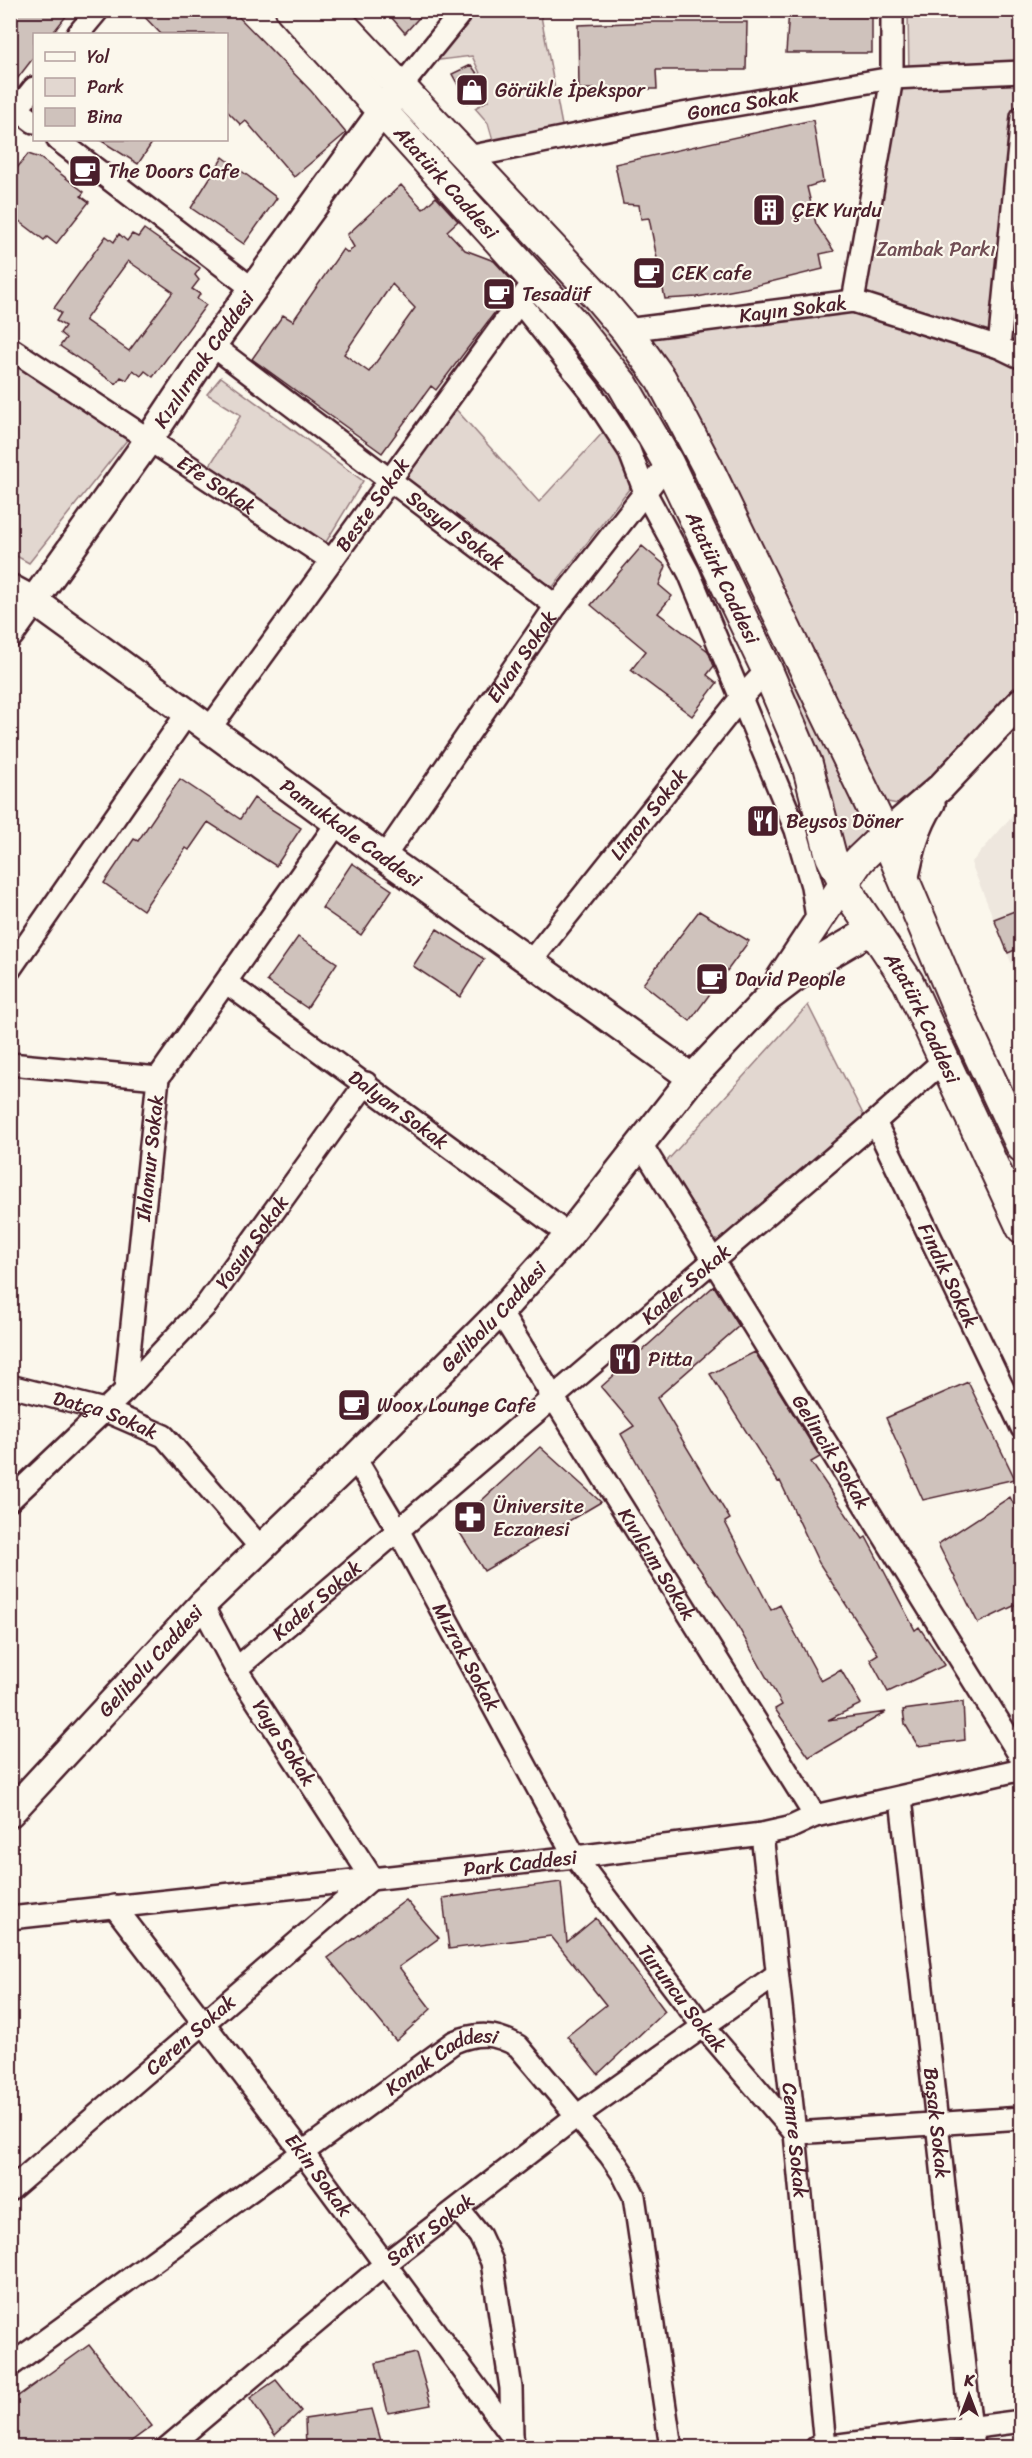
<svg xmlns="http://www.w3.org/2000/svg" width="1032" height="2458" font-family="Sriracha,sans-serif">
<rect width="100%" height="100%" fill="#fbf7ec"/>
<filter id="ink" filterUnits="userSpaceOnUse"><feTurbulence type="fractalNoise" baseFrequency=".0167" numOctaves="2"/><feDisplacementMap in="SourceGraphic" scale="12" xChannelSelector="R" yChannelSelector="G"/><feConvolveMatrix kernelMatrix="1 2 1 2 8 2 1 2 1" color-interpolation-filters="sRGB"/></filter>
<g filter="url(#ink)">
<!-- built -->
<path fill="#eee7de" d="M 1021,806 L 1021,987 L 971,863 Z"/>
<!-- green -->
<path fill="#e2d7d0" stroke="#967b7e" stroke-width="1.5" d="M 291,11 L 328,11 L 627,330 L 853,301 L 892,78 L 909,77 L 908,11 L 1021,11 L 1021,117 L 999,346 L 1021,358 L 1021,701 L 908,806 L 882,801 L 882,827 L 843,867 L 807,764 L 623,386 Z
M 463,11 L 540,11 L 564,136 L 496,151 L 488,123 L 475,108 L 489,100 L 485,84 L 472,56 L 423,62 Z
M 11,361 L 127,440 L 29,563 L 11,553 Z
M 221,377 L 363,481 L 323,547 L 207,470 L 241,415 L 207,394 Z
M 453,406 L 539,502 L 607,428 L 633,484 L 552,588 L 404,476 Z
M 808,1005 L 867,1122 L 716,1242 L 666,1162 Z"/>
<!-- building -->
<path fill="#cfc2bc" stroke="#4a1f2b" stroke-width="1.5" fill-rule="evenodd" d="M 10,10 L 71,10 L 52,34 L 34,34 L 34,57 L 10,88 Z
M 138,10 L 232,10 L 311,91 L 346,133 L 294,177 L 246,121 L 241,125 L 226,110 L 226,34 L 161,34 Z
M 385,10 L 426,10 L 405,33 Z
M 789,10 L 872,10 L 872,53 L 786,53 Z
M 654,22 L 747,22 L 746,70 L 656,70 L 657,89 L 579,89 L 578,25 Z
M 471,65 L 483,82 L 483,97 L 468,103 L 452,74 Z
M 813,120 L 823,182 L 807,187 L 816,224 L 834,251 L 820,254 L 823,269 L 746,288 L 697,297 L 665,299 L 649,218 L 641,219 L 639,205 L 623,204 L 615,164 Z
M 100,140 L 154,140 L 138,164 Z
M 28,154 L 40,158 L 84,192 L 81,196 L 89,202 L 56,244 L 47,237 L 44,240 L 10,214 L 10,177 Z
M 223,157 L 277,198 L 244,244 L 191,208 Z
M 401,185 L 423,209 L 436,197 L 458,221 L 447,231 L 465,250 L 494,261 L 514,283 L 514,287 L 436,390 L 431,386 L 382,453 L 252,359 L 283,315 L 293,321 L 343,249 L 348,253 L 354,247 L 347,235 ZM 392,284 L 415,308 L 369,372 L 344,354 Z
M 144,229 L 200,268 L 195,275 L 199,280 L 192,289 L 200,294 L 197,299 L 206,305 L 153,377 L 145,371 L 141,376 L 133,370 L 127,380 L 121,377 L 116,384 L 60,346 L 66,338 L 60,333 L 65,326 L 56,321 L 61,313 L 54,308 L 106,236 L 114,242 L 119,234 L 127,241 L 132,234 L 138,237 ZM 128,261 L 173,292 L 129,351 L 85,320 Z
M 642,546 L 666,566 L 659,585 L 672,596 L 658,613 L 708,651 L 714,666 L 707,675 L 717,683 L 692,716 L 631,670 L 646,651 L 591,605 Z
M 180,779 L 240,819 L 254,798 L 301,828 L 276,866 L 208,822 L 189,850 L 186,848 L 143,910 L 104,883 L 134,839 L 138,841 Z
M 352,863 L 392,890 L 361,935 L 322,908 Z
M 1022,908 L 1022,947 L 1008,953 L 994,919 Z
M 699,911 L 749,941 L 690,1021 L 643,984 Z
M 437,929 L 484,959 L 460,997 L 413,966 Z
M 298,937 L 337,963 L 307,1008 L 267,981 Z
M 714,1286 L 739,1326 L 657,1398 L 730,1519 L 725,1522 L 771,1610 L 780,1605 L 821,1681 L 841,1670 L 861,1704 L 828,1720 L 886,1712 L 809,1757 L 775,1709 L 782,1705 L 732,1616 L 683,1545 L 621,1434 L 634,1426 L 601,1387 Z
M 755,1352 L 820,1457 L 811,1462 L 863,1539 L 866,1537 L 915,1630 L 919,1627 L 945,1665 L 888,1692 L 870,1659 L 878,1654 L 819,1563 L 780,1481 L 778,1482 L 710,1374 Z
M 968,1382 L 1015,1479 L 923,1500 L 886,1418 Z
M 540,1447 L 601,1502 L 484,1571 L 455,1525 Z
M 1010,1497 L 1022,1521 L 1022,1602 L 978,1623 L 938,1544 Z
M 963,1702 L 965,1740 L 918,1746 L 905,1724 L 903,1710 Z
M 561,1882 L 567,1942 L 596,1918 L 665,2011 L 598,2074 L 567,2036 L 606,2005 L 551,1936 L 449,1949 L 443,1898 Z
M 406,1900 L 439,1938 L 399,1967 L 431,2009 L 396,2041 L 328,1958 Z
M 89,2345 L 152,2426 L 122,2448 L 10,2448 L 10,2402 Z
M 416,2353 L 431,2405 L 388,2413 L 376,2363 Z
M 276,2380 L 301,2411 L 275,2435 L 250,2398 Z
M 372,2409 L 383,2448 L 306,2448 L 305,2419 Z"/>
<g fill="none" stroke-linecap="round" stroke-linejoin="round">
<!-- minor casing -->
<g stroke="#4a1f2b" stroke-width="26">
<g id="minor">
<path d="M 78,34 L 98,10"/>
<path d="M 400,88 L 463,10"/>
<path d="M 10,104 L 34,122"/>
<path d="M 10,118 L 34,88"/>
<path d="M 58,140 L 253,289"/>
<path id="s1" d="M 468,157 L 676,115 L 892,78 L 1022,72"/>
<path d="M 519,301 L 590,391 L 629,450 L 645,492 L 689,573 L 796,830 L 812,886 L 818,924"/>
<path d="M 853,301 L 892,78 L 892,10"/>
<path id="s2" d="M 626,330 L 853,301 L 999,347 L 1022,358"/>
<path id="s3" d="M 212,345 L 556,606"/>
<path d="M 999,347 L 1022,117"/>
<path id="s4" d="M 10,348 L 331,560"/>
<path id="s5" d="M 210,728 L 527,291"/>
<path id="s6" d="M 384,857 L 556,606 L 668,463"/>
<path id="s7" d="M 531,961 L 740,699 L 767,670"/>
<path d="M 10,969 L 188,712"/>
<path id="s8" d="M 227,983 L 569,1235"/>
<path d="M 10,1064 L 158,1078"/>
<path id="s9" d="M 875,1122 L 1022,1428"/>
<path id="s10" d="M 641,1144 L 1022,1759"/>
<path id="s11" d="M 500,1312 L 815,1816"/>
<path id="s12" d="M 10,1386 L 104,1410 L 164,1436 L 260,1547"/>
<path id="s13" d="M 125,1391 L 207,1304 L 366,1083"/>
<path id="s14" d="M 355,1458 L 399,1532 L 575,1857 L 702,2025 L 795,2133 L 1022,2118"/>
<path id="s15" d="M 10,1500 L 125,1391 L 158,1078 L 338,822"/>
<path id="s16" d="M 236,1669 L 875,1122 L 944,1060"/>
<path id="s17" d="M 901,1798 L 973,2448"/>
<path id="s18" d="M 762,1834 L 795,2133 L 825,2446"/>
<path id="s19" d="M 114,1906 L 303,2153 L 512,2436 L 514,2448"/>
<path id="s20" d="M 10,1918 L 575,1857 L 762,1834 L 789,1828 L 815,1816 L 1022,1769"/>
<path id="s21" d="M 10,2190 L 372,1878 L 236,1669 L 202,1605"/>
<path d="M 459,2210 L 480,2236 L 492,2262 L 511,2388 L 512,2436"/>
<path id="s22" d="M 10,2366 L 454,2042 C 478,2032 495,2033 518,2046 L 610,2155 L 623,2174 L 634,2196 L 671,2448"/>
<path id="s23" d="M 167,2448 L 384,2265 L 578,2115 L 776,1975"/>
<path d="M 816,2448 L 1022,2421"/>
</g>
</g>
<!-- tertiary casing -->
<g stroke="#4a1f2b" stroke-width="32">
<g id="tertiary">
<path id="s24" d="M 10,588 L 34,601 L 110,656 L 384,857 L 692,1078"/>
<path id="s25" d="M 10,634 L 148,441 L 212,345 L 395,94"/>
<path d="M 885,835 L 941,787 L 1022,701"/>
<path d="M 904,881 C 910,852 915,828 931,803"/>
<path d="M 780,979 L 844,882"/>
<path id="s26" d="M 10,1813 L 202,1605 L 355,1458 L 500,1312 L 569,1235 L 692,1078 L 768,998 L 810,966 L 873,929"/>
</g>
</g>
<!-- secondary casing -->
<g stroke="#4a1f2b" stroke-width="34">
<g id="secondary">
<path id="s27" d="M 291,10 L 575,325 L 623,385 L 668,463 L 767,670 L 807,764 L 831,856 L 853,900 L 908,982 L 1022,1228"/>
<path d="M 328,10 L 598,297 L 626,330 L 661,379 L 706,464 L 885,835 L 966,1027 L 1022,1147"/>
<path d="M 844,882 L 859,860 L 885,835"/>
</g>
</g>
<!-- minor -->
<use href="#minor" stroke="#fbf7ec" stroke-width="21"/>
<!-- tertiary -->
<use href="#tertiary" stroke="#fbf7ec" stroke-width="27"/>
<!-- secondary -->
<use href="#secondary" stroke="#fbf7ec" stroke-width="30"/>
</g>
</g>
<!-- icons -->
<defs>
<g id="shop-square" transform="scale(1.725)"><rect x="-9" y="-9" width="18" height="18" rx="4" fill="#4a1f2b" stroke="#fbf7ec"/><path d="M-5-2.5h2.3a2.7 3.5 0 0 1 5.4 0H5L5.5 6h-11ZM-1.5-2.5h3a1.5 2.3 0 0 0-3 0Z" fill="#fff"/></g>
<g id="cafe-square" transform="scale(1.725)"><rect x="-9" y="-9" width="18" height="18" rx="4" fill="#4a1f2b" stroke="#fbf7ec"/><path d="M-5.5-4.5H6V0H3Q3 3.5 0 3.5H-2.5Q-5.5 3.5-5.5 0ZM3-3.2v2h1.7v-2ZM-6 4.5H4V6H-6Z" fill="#fff"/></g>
<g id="building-square" transform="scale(1.725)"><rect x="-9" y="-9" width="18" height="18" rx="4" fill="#4a1f2b" stroke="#fbf7ec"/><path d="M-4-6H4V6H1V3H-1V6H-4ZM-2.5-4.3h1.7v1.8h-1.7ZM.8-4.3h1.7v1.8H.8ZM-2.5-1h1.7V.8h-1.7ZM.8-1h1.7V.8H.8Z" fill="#fff"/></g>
<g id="restaurant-square" transform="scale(1.725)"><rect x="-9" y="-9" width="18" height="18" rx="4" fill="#4a1f2b" stroke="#fbf7ec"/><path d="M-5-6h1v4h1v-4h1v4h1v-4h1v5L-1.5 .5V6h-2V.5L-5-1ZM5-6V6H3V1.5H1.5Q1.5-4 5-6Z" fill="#fff"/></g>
<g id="pharmacy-square" transform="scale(1.725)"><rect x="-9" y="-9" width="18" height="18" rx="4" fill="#4a1f2b" stroke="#fbf7ec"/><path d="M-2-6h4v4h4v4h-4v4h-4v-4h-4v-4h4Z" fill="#fff"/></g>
</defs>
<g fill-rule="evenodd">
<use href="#shop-square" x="472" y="90"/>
<use href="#cafe-square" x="85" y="171"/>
<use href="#building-square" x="769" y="210"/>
<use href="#cafe-square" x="649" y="273"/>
<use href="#cafe-square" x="499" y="294"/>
<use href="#restaurant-square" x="763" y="821"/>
<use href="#cafe-square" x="712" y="979"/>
<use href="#restaurant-square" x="625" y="1359"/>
<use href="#cafe-square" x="354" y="1405"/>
<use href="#pharmacy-square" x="470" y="1517"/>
</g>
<g text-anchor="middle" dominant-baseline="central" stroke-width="4.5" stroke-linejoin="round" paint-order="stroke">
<!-- poi labels -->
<g font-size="20" fill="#4a1f2b" stroke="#fbf7ec" text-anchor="start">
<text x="495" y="90">Görükle İpekspor</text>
<text x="108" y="171">The Doors Cafe</text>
<text x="792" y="210">ÇEK Yurdu</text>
<text x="672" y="273">CEK cafe</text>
<text x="522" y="294">Tesadüf</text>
<text x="786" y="821">Beysos Döner</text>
<text x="735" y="979">David People</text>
<text x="648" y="1359">Pitta</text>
<text x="377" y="1405">Woox Lounge Cafe</text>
<text x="493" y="1506">Üniversite<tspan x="493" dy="23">Eczanesi</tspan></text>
</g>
<!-- street labels -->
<g font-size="20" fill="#4a1f2b" stroke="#fbf7ec">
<text stroke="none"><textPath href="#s1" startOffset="280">Gonca Sokak</textPath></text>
<text stroke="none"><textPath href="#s27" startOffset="232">Atatürk Caddesi</textPath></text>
<text stroke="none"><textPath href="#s2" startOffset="168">Kayın Sokak</textPath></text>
<text stroke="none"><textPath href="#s25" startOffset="336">Kızılırmak Caddesi</textPath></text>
<text stroke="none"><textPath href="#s4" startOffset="248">Efe Sokak</textPath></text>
<text stroke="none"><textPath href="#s5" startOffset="276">Beste Sokak</textPath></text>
<text stroke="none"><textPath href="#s3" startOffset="306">Sosyal Sokak</textPath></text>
<text stroke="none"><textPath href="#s27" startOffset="718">Atatürk Caddesi</textPath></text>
<text stroke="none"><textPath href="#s6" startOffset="243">Elvan Sokak</textPath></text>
<text stroke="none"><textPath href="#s7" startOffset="188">Limon Sokak</textPath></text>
<text stroke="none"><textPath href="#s24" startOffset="420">Pamukkale Caddesi</textPath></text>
<text stroke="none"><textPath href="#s27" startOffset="1204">Atatürk Caddesi</textPath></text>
<text stroke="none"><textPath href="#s8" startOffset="213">Dalyan Sokak</textPath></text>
<text stroke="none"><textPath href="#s15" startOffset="393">Ihlamur Sokak</textPath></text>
<text stroke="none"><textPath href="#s13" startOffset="196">Yosun Sokak</textPath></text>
<text stroke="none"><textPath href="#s9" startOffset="170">Fındık Sokak</textPath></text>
<text stroke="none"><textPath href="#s16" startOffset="592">Kader Sokak</textPath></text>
<text stroke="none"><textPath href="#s26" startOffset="693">Gelibolu Caddesi</textPath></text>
<text stroke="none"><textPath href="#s12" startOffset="100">Datça Sokak</textPath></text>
<text stroke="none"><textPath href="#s10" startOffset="362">Gelincik Sokak</textPath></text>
<text stroke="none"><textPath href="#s11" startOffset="297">Kıvılcım Sokak</textPath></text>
<text stroke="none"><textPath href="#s16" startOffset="106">Kader Sokak</textPath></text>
<text stroke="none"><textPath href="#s14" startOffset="228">Mızrak Sokak</textPath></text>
<text stroke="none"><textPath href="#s26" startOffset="207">Gelibolu Caddesi</textPath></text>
<text transform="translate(284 1743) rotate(57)">Yaya Sokak</text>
<text stroke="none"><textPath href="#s20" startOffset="513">Park Caddesi</textPath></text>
<text stroke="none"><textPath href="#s14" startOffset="633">Turuncu Sokak</textPath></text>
<text stroke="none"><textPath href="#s21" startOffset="238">Ceren Sokak</textPath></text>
<text stroke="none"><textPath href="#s22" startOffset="531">Konak Caddesi</textPath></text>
<text stroke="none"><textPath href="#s17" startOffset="327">Başak Sokak</textPath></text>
<text stroke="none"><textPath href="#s18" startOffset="308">Cemre Sokak</textPath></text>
<text stroke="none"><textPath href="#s19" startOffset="338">Ekin Sokak</textPath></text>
<text stroke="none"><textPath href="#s23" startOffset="342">Safir Sokak</textPath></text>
</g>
<!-- park labels -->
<g font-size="20" fill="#704d54" stroke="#fbf7ec">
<text x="936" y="249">Zambak Parkı</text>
</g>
</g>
<!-- margin -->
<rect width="1032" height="2458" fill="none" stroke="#fbf7ec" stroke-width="36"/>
<rect x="18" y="18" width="996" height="2422" fill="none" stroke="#4a1f2b" stroke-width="2" filter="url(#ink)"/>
<!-- legend -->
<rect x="33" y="33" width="195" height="108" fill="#fbf7ec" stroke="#b4a19f" stroke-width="1.5"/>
<rect x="45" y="52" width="30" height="9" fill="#fbf7ec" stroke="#b4a19f" stroke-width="1.5"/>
<text x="87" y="63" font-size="18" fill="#4a1f2b">Yol</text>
<rect x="45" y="78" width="30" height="18" fill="#e2d7d0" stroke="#b4a19f" stroke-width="1.5"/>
<text x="87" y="93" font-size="18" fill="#4a1f2b">Park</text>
<rect x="45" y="108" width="30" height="18" fill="#cfc2bc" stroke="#b4a19f" stroke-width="1.5"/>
<text x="87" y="123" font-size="18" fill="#4a1f2b">Bina</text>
<!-- north arrow -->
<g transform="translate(969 2395)" stroke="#fbf7ec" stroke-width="4.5" paint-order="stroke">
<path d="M0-4.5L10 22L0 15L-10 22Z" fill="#4a1f2b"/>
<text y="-9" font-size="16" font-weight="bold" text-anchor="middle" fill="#4a1f2b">K</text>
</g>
</svg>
